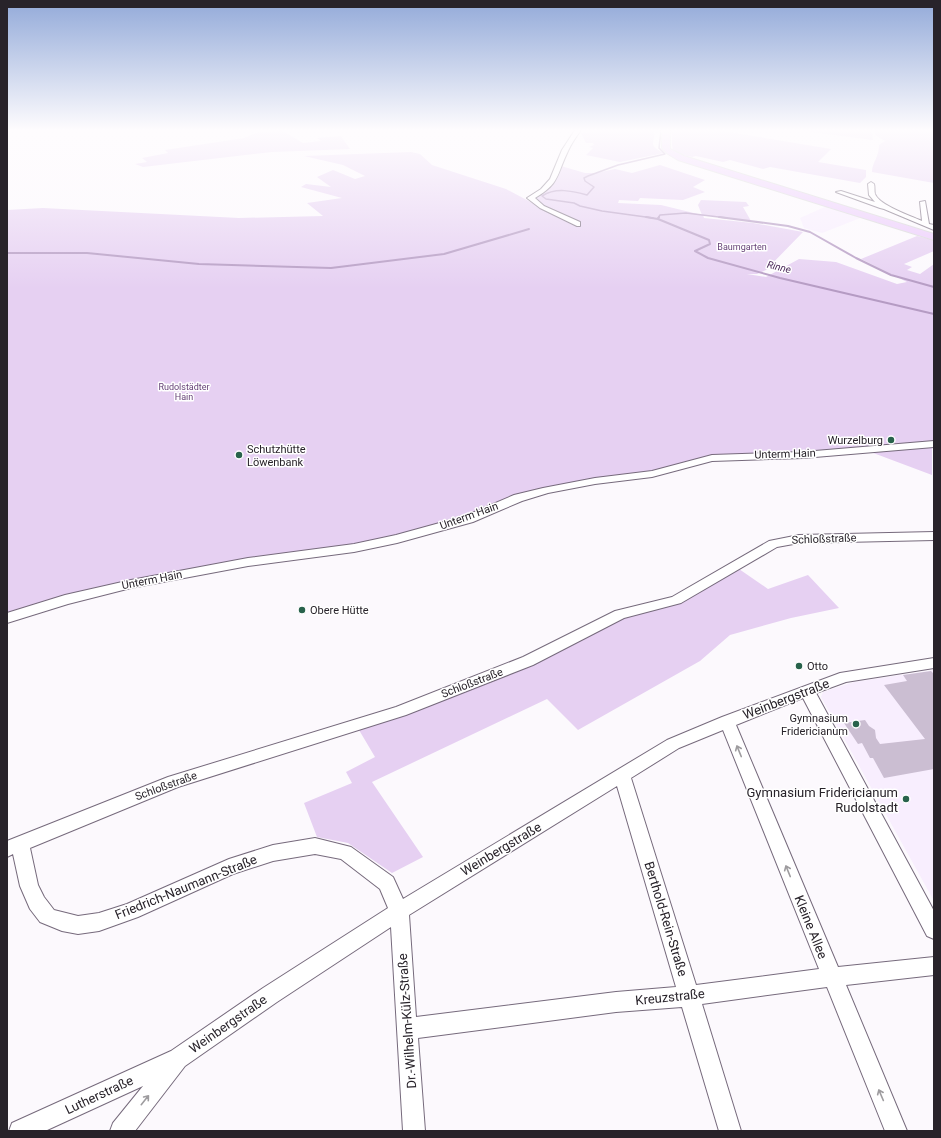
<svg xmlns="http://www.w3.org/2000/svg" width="941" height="1138" font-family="Roboto,sans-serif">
<rect width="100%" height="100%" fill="#fcf9fd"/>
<!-- built -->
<path fill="#f8eefe" d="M 827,206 L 863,217 L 822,233 L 804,228 L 800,218 Z
M 934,670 L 934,901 L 821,697 L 823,692 L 854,682 Z"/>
<!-- green -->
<path fill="#e6d0f2" d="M 281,130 L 303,143 L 321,141 L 317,138 L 341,136 L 350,149 L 272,152 L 143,167 L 135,164 L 147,162 L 142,158 L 168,153 L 165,150 L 244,138 L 256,133 Z
M 590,130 L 654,130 C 656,144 646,144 664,153 L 620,162 L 586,155 L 593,148 L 589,147 L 594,145 L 593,143 L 586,143 L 581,133 L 589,133 Z
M 670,130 L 717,130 L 831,149 L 818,162 L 866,170 L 866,177 L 860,183 L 770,167 L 763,169 L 730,160 L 723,162 L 696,156 L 692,157 L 674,153 C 670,144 674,138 670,130 Z
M 795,130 L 872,130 L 873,140 Z
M 875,130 L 934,130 L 934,183 L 872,172 C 872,162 879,158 879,145 L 885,141 L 875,135 Z
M 411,152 L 420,154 L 432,165 L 506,189 L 570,223 L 576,223 L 544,207 L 535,199 C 539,195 542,194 546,191 C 554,185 558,176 561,166 L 585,173 L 596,173 L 615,169 L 632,173 L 660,165 L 705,180 L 693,187 L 705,192 L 683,200 L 640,198 L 638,201 L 619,200 L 618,203 L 661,205 L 702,215 L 698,205 L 701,200 L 746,202 L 749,206 L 743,207 L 751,221 L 703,215 L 704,218 L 753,223 L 803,232 L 766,270 L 757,274 L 747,274 L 766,277 L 799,259 L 836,262 L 897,284 L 907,282 L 861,259 L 917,236 L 934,240 L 934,251 L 904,264 L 912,267 L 907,270 L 920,274 L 934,264 L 934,443 L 932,444 L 932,475 L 860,448 L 803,454 L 759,453 L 710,456 L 640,475 L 571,483 L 460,518 L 361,545 L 157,576 L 93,588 L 7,613 L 7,210 L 43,208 L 239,218 L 323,216 L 307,203 L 342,198 L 301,187 L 306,184 L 331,187 L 317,177 L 333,170 L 355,179 L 365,176 L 343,165 L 304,156 Z
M 739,569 L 768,589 L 808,575 L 839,608 L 791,618 L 730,635 L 700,661 L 578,730 L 547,699 L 372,782 L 423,857 L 392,873 L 348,843 L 317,837 L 304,803 L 352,783 L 346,772 L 375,757 L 359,730 L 404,715 L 623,618 L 679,603 Z"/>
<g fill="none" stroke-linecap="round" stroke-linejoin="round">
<!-- stream-far1 -->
<path stroke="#b59bc3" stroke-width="1.5" d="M 653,218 L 602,211 L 580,206 L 574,203 L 546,199 L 542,196 C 556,187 572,191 587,195 L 594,187 L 585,181 L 584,178 L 588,176 L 618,165 L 665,154 L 659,148 L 661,130
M 658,218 L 660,215 L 686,213 L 727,218"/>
<!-- stream -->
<path stroke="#b59bc3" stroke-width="2" d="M 646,217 L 658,219 L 709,240 L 710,244 L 695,251 L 708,258 L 780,278 L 934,314
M 719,217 L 788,226 L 810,232 L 856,258 L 891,275 L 934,287
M 658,219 L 659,217
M 7,253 L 87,253 L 199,264 L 331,268 L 444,254 L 529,229"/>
</g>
<!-- building -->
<path fill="#cbbed2" d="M 931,671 L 934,674 L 934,769 L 884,778 L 873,758 L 870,758 L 862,743 L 858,744 L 844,723 L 865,720 L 869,726 L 875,730 L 876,738 L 880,744 L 925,739 L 884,685 L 907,681 L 903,675 Z"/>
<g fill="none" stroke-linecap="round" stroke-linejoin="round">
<!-- minor casing -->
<g stroke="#766a7c" stroke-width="2">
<path id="minor" d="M 575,130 L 581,130 C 576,137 571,144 568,151 C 556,176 560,183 535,198 L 544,206 L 580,222 L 580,226 L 577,226 L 540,208 L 527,198 L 541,189 L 550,179 L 562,150 Z
M 871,182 L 874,184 C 875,187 874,191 875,194 C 879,205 911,216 922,221 L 920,202 L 925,201 L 929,224 L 934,225 L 934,230 L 884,209 L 880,208 L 836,192 L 841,191 L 875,202 L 869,195 L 868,184 Z
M 934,441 L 934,447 L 803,458 L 712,461 L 652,477 L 595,484 L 548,493 L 522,501 L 473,522 L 397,543 L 354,552 L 248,566 L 131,588 L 68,604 L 7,623 L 7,613 L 65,595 L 131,580 L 248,558 L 354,544 L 396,535 L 465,516 L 514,495 L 543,488 L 595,478 L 652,471 L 712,455 L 803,452 Z
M 934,532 L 934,540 L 799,543 L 777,547 L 681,603 L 624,618 L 533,665 L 406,715 L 178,787 L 30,848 L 38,885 L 44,897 L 54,910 L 78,916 L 99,913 L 127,904 L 229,859 L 273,845 L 315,838 L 351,847 L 393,877 L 403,899 L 667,740 L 722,717 L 840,673 L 934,658 L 934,668 L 846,682 L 816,693 L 934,911 L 934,939 L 927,936 L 803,698 L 736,725 L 838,967 L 934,957 L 934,975 L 846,985 L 907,1131 L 885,1131 L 827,987 L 702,1004 L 741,1131 L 719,1131 L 682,1007 L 616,1012 L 418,1038 L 425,1131 L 403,1131 L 391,927 L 277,1002 L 185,1066 L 135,1131 L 110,1131 L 113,1123 L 143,1086 L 45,1131 L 9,1131 L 12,1123 L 171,1051 L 263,988 L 388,908 L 380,889 L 341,859 L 315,854 L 273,861 L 233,874 L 138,917 L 99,931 L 78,934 L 62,931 L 40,922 L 30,909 L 20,886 L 13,854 L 7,857 L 7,841 L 168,777 L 396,707 L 523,657 L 615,611 L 672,597 L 769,541 L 799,535 ZM 723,730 L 819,969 L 696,985 L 631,778 L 679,748 ZM 617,786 L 676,987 L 616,992 L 416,1017 L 409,915 Z"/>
</g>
<!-- major casing -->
<g stroke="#d8d7d9" stroke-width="2">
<path id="major" d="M 662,130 L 670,130 L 670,149 L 684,156 L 934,234 L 934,240 L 678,160 L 668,154 L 662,148 Z"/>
</g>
<!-- minor -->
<use href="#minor" fill="#fff" fill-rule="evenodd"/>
<!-- major -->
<use href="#major" fill="#ebcbfb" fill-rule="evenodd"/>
</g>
<!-- one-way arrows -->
<defs><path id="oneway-shaft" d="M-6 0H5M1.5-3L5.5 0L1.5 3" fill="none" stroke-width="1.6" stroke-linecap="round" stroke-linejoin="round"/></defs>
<g stroke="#9e9c9f">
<use href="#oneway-shaft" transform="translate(739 751) rotate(-112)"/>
<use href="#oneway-shaft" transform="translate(788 871) rotate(-112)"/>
<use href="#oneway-shaft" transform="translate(881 1095) rotate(-113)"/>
<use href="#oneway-shaft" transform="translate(145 1100) rotate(-51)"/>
</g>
<!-- sky -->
<linearGradient id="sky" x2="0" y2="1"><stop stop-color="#93aad9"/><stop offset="0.45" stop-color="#fefcfe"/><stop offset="1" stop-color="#fefcfe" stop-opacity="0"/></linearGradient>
<rect width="941" height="289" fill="url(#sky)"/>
<!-- markers -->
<g fill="#28624b" stroke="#fff" stroke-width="1.5">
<circle cx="891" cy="440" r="4"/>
<circle cx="239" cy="455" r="4"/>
<circle cx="302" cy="610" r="4"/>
<circle cx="799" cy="666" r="4"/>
<circle cx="856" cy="724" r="4"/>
<circle cx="906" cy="799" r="4"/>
</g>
<g text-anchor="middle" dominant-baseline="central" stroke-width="3" stroke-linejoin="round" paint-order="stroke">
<!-- far-park labels -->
<g font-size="9" fill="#664277" stroke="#fff">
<text x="742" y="247">Baumgarten</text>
<text x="184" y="387">Rudolstädter<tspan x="184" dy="10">Hain</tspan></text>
</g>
<!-- far-water labels -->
<g font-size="10" font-style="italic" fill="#472456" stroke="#fff">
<text transform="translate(779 267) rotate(14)">Rinne</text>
</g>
<!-- poi labels -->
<g font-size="11" fill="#28232a" stroke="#fff" text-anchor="start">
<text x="883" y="440" text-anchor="end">Wurzelburg</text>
<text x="247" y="449">Schutzhütte<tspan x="247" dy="13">Löwenbank</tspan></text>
<text x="310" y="610">Obere Hütte</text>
<text x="807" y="666">Otto</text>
<text x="848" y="718" text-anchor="end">Gymnasium<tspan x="848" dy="13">Fridericianum</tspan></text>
</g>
<!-- street labels -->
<g font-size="11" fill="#28232a" stroke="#fff">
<text transform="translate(785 454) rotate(-2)">Unterm Hain</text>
<text transform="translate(469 516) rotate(-20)">Unterm Hain</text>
<text transform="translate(824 539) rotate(-2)">Schloßstraße</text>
<text transform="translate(152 580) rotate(-11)">Unterm Hain</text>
<text transform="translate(472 683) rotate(-21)">Schloßstraße</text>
<text transform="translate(166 786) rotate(-20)">Schloßstraße</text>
</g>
<!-- near-street labels -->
<g font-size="13" fill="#28232a" stroke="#fff">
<text transform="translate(786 699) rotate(-21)">Weinbergstraße</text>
<text transform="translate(501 849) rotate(-31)">Weinbergstraße</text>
<text transform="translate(186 887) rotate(-22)">Friedrich-Naumann-Straße</text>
<text transform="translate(666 919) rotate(73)">Berthold-Rein-Straße</text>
<text transform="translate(811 927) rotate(68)">Kleine Allee</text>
<text transform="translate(670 997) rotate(-6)">Kreuzstraße</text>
<text transform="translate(407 1021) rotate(-94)">Dr.-Wilhelm-Külz-Straße</text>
<text transform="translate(228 1024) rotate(-35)">Weinbergstraße</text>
<text transform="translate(99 1095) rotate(-25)">Lutherstraße</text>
</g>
<!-- near-poi labels -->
<g font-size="13" fill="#28232a" stroke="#fff" text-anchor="end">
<text x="898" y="792">Gymnasium Fridericianum<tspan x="898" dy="15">Rudolstadt</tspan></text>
</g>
</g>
<!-- border -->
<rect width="941" height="1138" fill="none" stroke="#28232a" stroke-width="16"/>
</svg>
